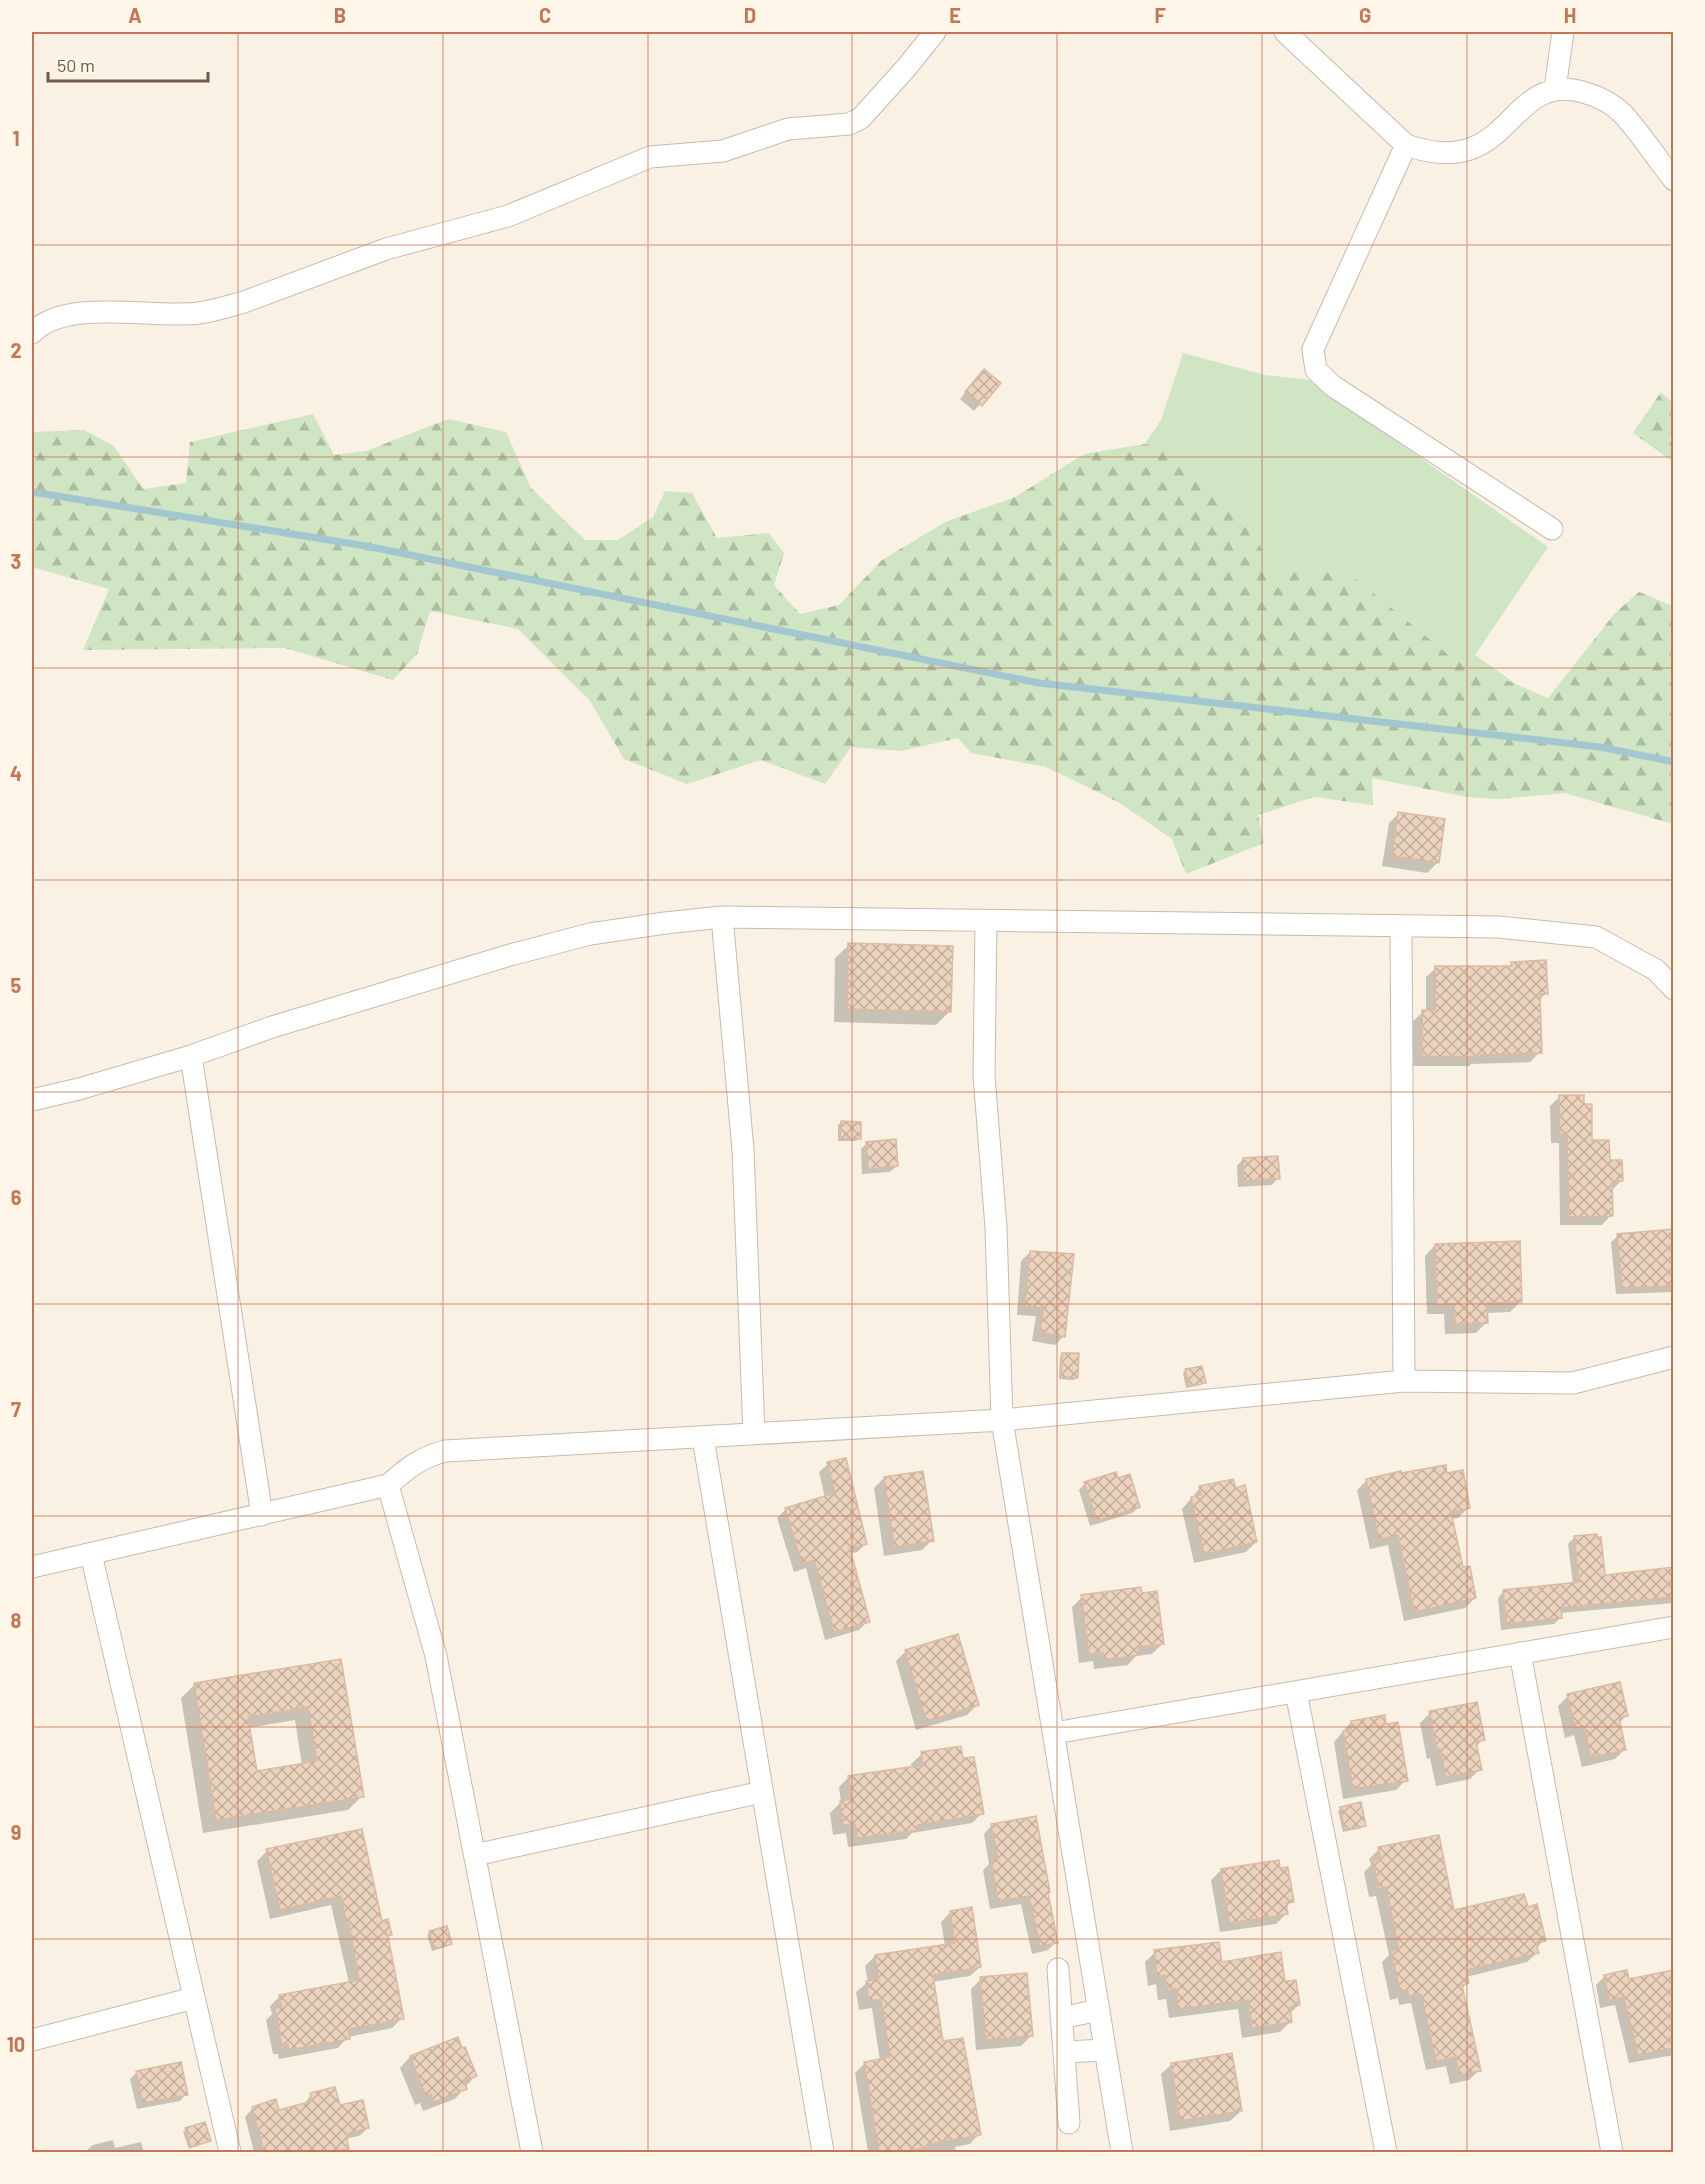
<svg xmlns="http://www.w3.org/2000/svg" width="1705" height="2184" font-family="Barlow,sans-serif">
<defs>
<pattern id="forest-firs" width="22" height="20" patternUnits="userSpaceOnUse" patternTransform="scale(1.5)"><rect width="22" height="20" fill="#cfe5c4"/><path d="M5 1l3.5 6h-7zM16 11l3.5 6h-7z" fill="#acbda1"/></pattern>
<pattern id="building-cross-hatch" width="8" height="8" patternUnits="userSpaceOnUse" patternTransform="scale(1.5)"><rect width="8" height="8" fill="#ecd3be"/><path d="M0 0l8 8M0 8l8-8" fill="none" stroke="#c3ae9d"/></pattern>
</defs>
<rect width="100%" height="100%" fill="#f9f2e4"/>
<!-- grass -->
<path fill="#cfe5c4" d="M 1183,353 L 1265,375 L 1309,380 L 1548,547 L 1475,655 L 1516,684 L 1450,656 L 1350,574 L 1273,568 L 1253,534 L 1174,453 L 1145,444 L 1161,420 Z"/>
<!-- forest -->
<path fill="url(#forest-firs)" d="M 1661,392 L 1673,403 L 1673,424 L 1670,440 L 1673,442 L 1673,462 L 1633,433 Z
M 313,414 L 334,455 L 366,451 L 448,419 L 506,432 L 531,488 L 585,540 L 618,540 L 653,517 L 665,491 L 692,493 L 717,538 L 769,533 L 784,553 L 774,585 L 800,614 L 839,605 L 882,560 L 945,522 L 1015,497 L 1084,454 L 1145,444 L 1174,452 L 1253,534 L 1273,568 L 1350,574 L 1450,656 L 1548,698 L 1615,613 L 1639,592 L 1673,606 L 1673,824 L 1564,793 L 1500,799 L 1467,797 L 1372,778 L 1373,805 L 1314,797 L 1258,815 L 1264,843 L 1186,874 L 1172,839 L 1118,802 L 1046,767 L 971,753 L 958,738 L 901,751 L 851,747 L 825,784 L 761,760 L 687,784 L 624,759 L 590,701 L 518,629 L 430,611 L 417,654 L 393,680 L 285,648 L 83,650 L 109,589 L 32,567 L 32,432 L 84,430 L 114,446 L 143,489 L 186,483 L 190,442 Z"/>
<!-- shadow -->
<path fill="#0003" fill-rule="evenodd" d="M 978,377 L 999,383 L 974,411 L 960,399 Z
M 1399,813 L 1437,863 L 1427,873 L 1382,866 L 1389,823 Z
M 849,945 L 950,1011 L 936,1025 L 834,1022 L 835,958 Z
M 1512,963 L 1546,993 L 1539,1001 L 1540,1052 L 1530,1062 L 1471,1064 L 1469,1066 L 1413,1066 L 1413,1021 L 1423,1012 L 1426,1012 L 1426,977 L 1436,968 L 1507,968 Z
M 1560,1096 L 1583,1105 L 1591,1142 L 1608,1162 L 1621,1181 L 1612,1190 L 1611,1215 L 1602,1225 L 1560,1225 L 1559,1143 L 1551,1143 L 1550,1106 Z
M 841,1123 L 859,1139 L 856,1141 L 838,1141 L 838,1125 Z
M 867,1143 L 897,1166 L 890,1172 L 862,1174 L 861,1149 Z
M 1243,1159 L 1278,1178 L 1272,1185 L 1238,1187 L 1237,1166 Z
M 1668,1229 L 1674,1229 L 1674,1292 L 1616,1294 L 1611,1242 L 1618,1236 L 1666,1231 Z
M 1435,1245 L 1520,1302 L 1510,1312 L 1486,1313 L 1486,1323 L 1476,1333 L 1445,1334 L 1444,1314 L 1427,1314 L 1425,1256 Z
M 1030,1252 L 1064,1336 L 1055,1345 L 1032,1341 L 1036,1316 L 1017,1315 L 1021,1261 Z
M 1063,1354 L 1077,1377 L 1074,1380 L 1059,1379 L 1060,1357 Z
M 1186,1370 L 1204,1382 L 1201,1385 L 1186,1388 L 1183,1373 Z
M 828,1464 L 866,1544 L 857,1552 L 850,1554 L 868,1621 L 859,1630 L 825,1640 L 806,1568 L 794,1572 L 777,1518 L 786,1509 L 825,1498 L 819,1472 Z
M 1400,1475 L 1446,1475 L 1468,1508 L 1458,1518 L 1451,1519 L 1461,1569 L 1475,1598 L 1465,1608 L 1404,1621 L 1388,1545 L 1370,1549 L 1357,1490 L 1367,1480 Z
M 884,1478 L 932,1540 L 922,1550 L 884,1556 L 874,1488 Z
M 1117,1480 L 1139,1507 L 1132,1513 L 1090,1526 L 1079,1490 L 1085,1483 Z
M 1200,1488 L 1256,1542 L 1246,1552 L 1194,1563 L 1182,1509 Z
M 1574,1538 L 1604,1577 L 1674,1569 L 1674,1603 L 1560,1613 L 1561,1617 L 1554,1624 L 1501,1630 L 1498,1598 L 1504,1591 L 1573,1584 L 1568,1544 Z
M 1082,1597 L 1163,1643 L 1152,1654 L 1136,1656 L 1128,1665 L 1094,1669 L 1093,1661 L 1079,1663 L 1072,1607 Z
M 906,1651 L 977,1705 L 967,1715 L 916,1730 L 896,1661 Z
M 340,1661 L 362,1796 L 348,1810 L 203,1833 L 181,1698 L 195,1684 ZM 295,1720 L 302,1765 L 255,1773 L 248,1728 Z
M 1568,1696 L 1626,1716 L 1619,1723 L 1625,1749 L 1615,1759 L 1582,1767 L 1574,1735 L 1565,1738 L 1558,1706 Z
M 1430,1713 L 1483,1739 L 1476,1747 L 1480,1769 L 1470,1779 L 1436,1786 L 1430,1758 L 1427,1759 L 1420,1723 Z
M 1351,1722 L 1385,1726 L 1406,1780 L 1396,1790 L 1343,1799 L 1334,1742 Z
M 922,1754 L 962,1760 L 982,1813 L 972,1823 L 912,1833 L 906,1839 L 848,1847 L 846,1833 L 833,1835 L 830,1813 L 841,1802 L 839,1787 L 849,1777 L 912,1768 L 911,1764 Z
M 1341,1808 L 1364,1826 L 1362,1828 L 1343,1832 L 1338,1811 Z
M 992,1825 L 1046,1894 L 1056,1942 L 1048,1950 L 1032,1954 L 1021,1904 L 990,1909 L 983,1870 L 989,1864 L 984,1834 Z
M 361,1831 L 381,1922 L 390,1935 L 387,1937 L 402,2018 L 392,2028 L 348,2037 L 338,2048 L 279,2059 L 278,2054 L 273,2054 L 266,2020 L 272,2014 L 270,2006 L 280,1996 L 349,1983 L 331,1905 L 270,1919 L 257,1861 L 267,1851 Z
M 1379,1849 L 1453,1912 L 1527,1909 L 1544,1940 L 1536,1949 L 1537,1953 L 1527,1962 L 1466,1977 L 1468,1983 L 1461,1989 L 1479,2070 L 1469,2080 L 1450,2084 L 1446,2066 L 1426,2070 L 1411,2003 L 1399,2005 L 1398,1998 L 1390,2000 L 1382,1962 L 1389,1955 L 1376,1896 L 1369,1897 L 1364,1872 L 1371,1865 L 1369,1859 Z
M 1221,1870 L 1292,1901 L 1285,1908 L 1286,1914 L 1276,1924 L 1220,1932 L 1211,1880 Z
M 951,1912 L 980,1967 L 970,1976 L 932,1982 L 942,2043 L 979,2134 L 970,2144 L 955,2147 L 956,2152 L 868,2152 L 855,2073 L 865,2063 L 880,2061 L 872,2008 L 859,2010 L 856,1992 L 868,1982 L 865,1966 L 875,1956 L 945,1946 L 941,1922 Z
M 430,1932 L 450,1943 L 448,1946 L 432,1951 L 427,1935 Z
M 1155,1952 L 1221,1964 L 1284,1983 L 1299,2005 L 1289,2014 L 1291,2021 L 1280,2032 L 1242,2038 L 1238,2009 L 1169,2018 L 1166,1999 L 1158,2000 L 1156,1984 L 1148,1986 L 1145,1962 Z
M 1674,1971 L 1674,2055 L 1629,2063 L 1615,2005 L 1600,2008 L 1596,1985 L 1605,1976 L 1628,1980 Z
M 981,1979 L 1031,2036 L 1021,2046 L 976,2050 L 971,1989 Z
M 457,2039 L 475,2076 L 455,2099 L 423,2111 L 420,2103 L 415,2105 L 400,2068 L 410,2057 Z
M 1172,2064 L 1241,2111 L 1230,2121 L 1170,2131 L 1161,2074 Z
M 137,2072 L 186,2094 L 180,2101 L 137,2109 L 130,2079 Z
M 311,2095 L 368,2128 L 359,2136 L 345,2139 L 347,2148 L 343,2152 L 254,2152 L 245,2117 L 253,2108 L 278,2112 L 303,2105 Z
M 186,2130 L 209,2141 L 189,2149 L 183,2132 Z
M 113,2140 L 115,2148 L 141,2142 L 144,2152 L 85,2152 L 93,2145 Z"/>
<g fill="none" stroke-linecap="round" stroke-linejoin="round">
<!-- stream -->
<path stroke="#a2c7d1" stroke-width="7" d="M 32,492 L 366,546 L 1039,683 L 1600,747 L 1674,762"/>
</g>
<!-- building -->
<path fill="url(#building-cross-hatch)" stroke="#dcbba1" stroke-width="1.5" fill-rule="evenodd" d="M 984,369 L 1001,383 L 982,406 L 965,392 Z
M 1398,812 L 1445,819 L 1439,863 L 1392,856 Z
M 848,943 L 953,946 L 951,1012 L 847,1009 Z
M 1546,960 L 1548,994 L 1540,994 L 1542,1053 L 1480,1055 L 1480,1057 L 1422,1056 L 1422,1010 L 1435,1010 L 1435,966 L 1512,966 L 1511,962 Z
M 1559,1095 L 1584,1095 L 1584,1104 L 1592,1104 L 1592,1140 L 1609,1140 L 1610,1160 L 1622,1160 L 1623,1181 L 1612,1181 L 1613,1216 L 1569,1217 L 1567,1134 L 1560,1134 Z
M 841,1121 L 861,1122 L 861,1139 L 840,1139 Z
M 896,1139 L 898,1166 L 868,1169 L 866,1142 Z
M 1278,1156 L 1280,1179 L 1244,1181 L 1243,1158 Z
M 1674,1229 L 1674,1286 L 1622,1288 L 1617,1234 Z
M 1520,1241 L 1522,1302 L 1487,1303 L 1488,1323 L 1455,1324 L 1454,1304 L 1437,1305 L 1435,1244 Z
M 1030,1251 L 1074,1254 L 1065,1337 L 1040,1332 L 1044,1308 L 1025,1306 Z
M 1062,1353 L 1079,1353 L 1078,1378 L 1061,1377 Z
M 1202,1366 L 1206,1383 L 1189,1386 L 1185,1369 Z
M 846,1458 L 867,1544 L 850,1549 L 870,1622 L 834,1632 L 814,1560 L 802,1564 L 785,1508 L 835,1493 L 827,1462 Z
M 1446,1465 L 1447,1473 L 1463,1470 L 1470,1508 L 1451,1512 L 1463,1567 L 1470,1566 L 1476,1598 L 1414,1612 L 1398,1535 L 1379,1539 L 1366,1479 L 1401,1471 L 1401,1473 Z
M 923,1471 L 934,1541 L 894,1547 L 884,1477 Z
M 1116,1472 L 1118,1478 L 1130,1474 L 1140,1507 L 1097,1521 L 1084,1482 Z
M 1233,1479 L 1236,1488 L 1245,1485 L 1257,1542 L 1204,1554 L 1191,1497 L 1201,1495 L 1199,1486 Z
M 1597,1534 L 1597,1537 L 1601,1537 L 1605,1575 L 1674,1567 L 1674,1597 L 1561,1608 L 1562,1618 L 1507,1624 L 1503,1590 L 1579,1582 L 1574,1536 Z
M 1141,1587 L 1142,1593 L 1157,1591 L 1164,1644 L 1138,1647 L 1139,1655 L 1104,1660 L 1103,1652 L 1089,1654 L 1081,1595 Z
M 958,1634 L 979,1705 L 926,1721 L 905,1650 Z
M 341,1659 L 364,1797 L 216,1820 L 194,1683 ZM 308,1707 L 317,1761 L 257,1771 L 248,1717 Z
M 1620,1682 L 1628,1716 L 1619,1718 L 1626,1750 L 1591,1757 L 1584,1726 L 1575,1728 L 1567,1694 Z
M 1477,1702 L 1485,1740 L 1476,1742 L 1482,1770 L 1446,1777 L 1440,1749 L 1437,1749 L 1429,1711 Z
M 1385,1715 L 1386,1724 L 1398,1722 L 1408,1781 L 1353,1789 L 1343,1731 L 1352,1729 L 1351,1721 Z
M 961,1746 L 963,1758 L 974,1757 L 984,1814 L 917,1825 L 918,1830 L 857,1838 L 855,1824 L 843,1825 L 840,1801 L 852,1799 L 848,1776 L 923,1765 L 921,1752 Z
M 1361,1802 L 1366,1826 L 1345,1830 L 1340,1807 Z
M 1036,1816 L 1050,1892 L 1048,1893 L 1058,1943 L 1040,1946 L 1029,1896 L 998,1901 L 991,1861 L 998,1859 L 991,1824 Z
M 362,1829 L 382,1921 L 388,1919 L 392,1935 L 388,1936 L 404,2019 L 348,2029 L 350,2039 L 289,2050 L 288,2044 L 282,2045 L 275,2008 L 282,2007 L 279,1995 L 359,1980 L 349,1924 L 347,1924 L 341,1896 L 280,1910 L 266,1849 Z
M 1439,1835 L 1454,1910 L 1524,1894 L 1528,1907 L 1537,1904 L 1546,1941 L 1536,1943 L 1539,1953 L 1466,1970 L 1469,1983 L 1462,1985 L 1481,2071 L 1459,2075 L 1456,2057 L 1436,2061 L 1421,1994 L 1409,1996 L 1407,1989 L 1400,1991 L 1391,1951 L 1399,1949 L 1397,1940 L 1386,1887 L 1379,1889 L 1373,1861 L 1381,1859 L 1378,1847 Z
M 1279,1860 L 1280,1868 L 1288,1867 L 1294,1902 L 1286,1903 L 1288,1914 L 1229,1923 L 1221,1869 Z
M 972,1907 L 981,1967 L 933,1975 L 943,2041 L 963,2038 L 981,2135 L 928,2144 L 929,2147 L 899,2152 L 879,2152 L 864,2062 L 890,2057 L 881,1999 L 869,2001 L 866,1981 L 878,1979 L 875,1955 L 955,1943 L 950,1911 Z
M 447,1926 L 452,1944 L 434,1949 L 429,1931 Z
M 1219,1942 L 1222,1962 L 1281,1952 L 1285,1981 L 1296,1980 L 1300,2005 L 1290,2007 L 1292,2022 L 1252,2028 L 1248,2000 L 1178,2009 L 1176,1989 L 1167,1991 L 1165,1975 L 1157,1976 L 1154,1950 Z
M 1627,1970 L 1629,1979 L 1674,1970 L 1674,2048 L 1638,2055 L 1624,1997 L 1609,2000 L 1604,1975 Z
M 1027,1973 L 1033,2036 L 986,2040 L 980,1977 Z
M 458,2037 L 462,2048 L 465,2047 L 477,2076 L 464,2081 L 467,2089 L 434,2102 L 431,2094 L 426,2096 L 410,2056 Z
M 1232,2053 L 1242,2111 L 1180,2121 L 1171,2063 Z
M 181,2062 L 188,2095 L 143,2103 L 136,2071 Z
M 335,2087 L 340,2105 L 363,2100 L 369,2128 L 346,2134 L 349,2149 L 332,2152 L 264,2152 L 252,2107 L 276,2099 L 279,2110 L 312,2101 L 310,2093 Z
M 205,2122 L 211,2141 L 191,2147 L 185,2128 Z"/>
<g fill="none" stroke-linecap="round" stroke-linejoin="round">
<!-- minor casing -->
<g stroke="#c9baab" stroke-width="23">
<path id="minor" d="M 1285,32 L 1406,145 C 1426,152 1449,156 1470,149 C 1514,134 1526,76 1583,92 C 1597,96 1612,103 1623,114 C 1641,134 1657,159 1674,180
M 1555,89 L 1563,32
M 1406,145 L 1313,349 L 1316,370 L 1333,386 L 1552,529
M 32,333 C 67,297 151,319 199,313 C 214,311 229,306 244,302 L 386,249 L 508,216 L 650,157 L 723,151 L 788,129 L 849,124 L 861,118 L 906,68 L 935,32
M 722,917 L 743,1150 L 754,1433
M 986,921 L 984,1076 L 996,1227 L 1002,1420 L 1122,2152
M 1401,926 L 1404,1381
M 191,1056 L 262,1515
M 32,1100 L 79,1089 L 191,1056 L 272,1027 L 510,955 L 590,934 L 665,923 L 722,917 L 1498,927 L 1596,937 L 1656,970 L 1674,989
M 703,1438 L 823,2152
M 388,1485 L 436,1656 L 532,2152
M 91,1554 L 230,2152
M 32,1567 L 388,1485 C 408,1468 419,1458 445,1451 L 1002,1420 L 1404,1381 L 1573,1383 L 1674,1357
M 1520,1653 L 1612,2152
M 1296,1692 L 1386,2152
M 1054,1733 L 1674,1627
M 475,1855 L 762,1792
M 1058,1969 L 1069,2123
M 1061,2018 L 1099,2010
M 32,2040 L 194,1998
M 1064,2052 L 1105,2050"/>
</g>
<!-- minor -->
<use href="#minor" stroke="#fff" stroke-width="21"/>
</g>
<!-- grid -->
<path fill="none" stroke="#c67554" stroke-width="1.5" stroke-opacity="0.55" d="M 238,32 L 238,2152M 443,32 L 443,2152M 648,32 L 648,2152M 852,32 L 852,2152M 1057,32 L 1057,2152M 1262,32 L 1262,2152M 1467,32 L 1467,2152M 32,245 L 1674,245M 32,457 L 1674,457M 32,668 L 1674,668M 32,880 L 1674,880M 32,1092 L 1674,1092M 32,1304 L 1674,1304M 32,1516 L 1674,1516M 32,1727 L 1674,1727M 32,1939 L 1674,1939"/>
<!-- border -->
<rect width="1705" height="2184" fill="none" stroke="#fdf6e9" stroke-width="66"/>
<!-- scale -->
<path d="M48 72v9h160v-9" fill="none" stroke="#6e5b4c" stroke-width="3"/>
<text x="57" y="72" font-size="18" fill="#6e5b4c" stroke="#fdf6e9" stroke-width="4.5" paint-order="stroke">50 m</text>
<rect x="33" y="33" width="1639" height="2118" fill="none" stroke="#c67554" stroke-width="2"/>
<g font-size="20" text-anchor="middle" font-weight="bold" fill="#c67554">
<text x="135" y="23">A</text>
<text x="340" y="23">B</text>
<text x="545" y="23">C</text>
<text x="750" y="23">D</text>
<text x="955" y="23">E</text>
<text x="1160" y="23">F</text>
<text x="1365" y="23">G</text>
<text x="1570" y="23">H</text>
<text x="16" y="146">1</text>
<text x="16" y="358">2</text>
<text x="16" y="569">3</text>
<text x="16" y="781">4</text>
<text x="16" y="993">5</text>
<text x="16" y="1205">6</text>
<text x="16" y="1417">7</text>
<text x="16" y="1628">8</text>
<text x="16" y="1840">9</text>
<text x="16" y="2052">10</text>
</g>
</svg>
